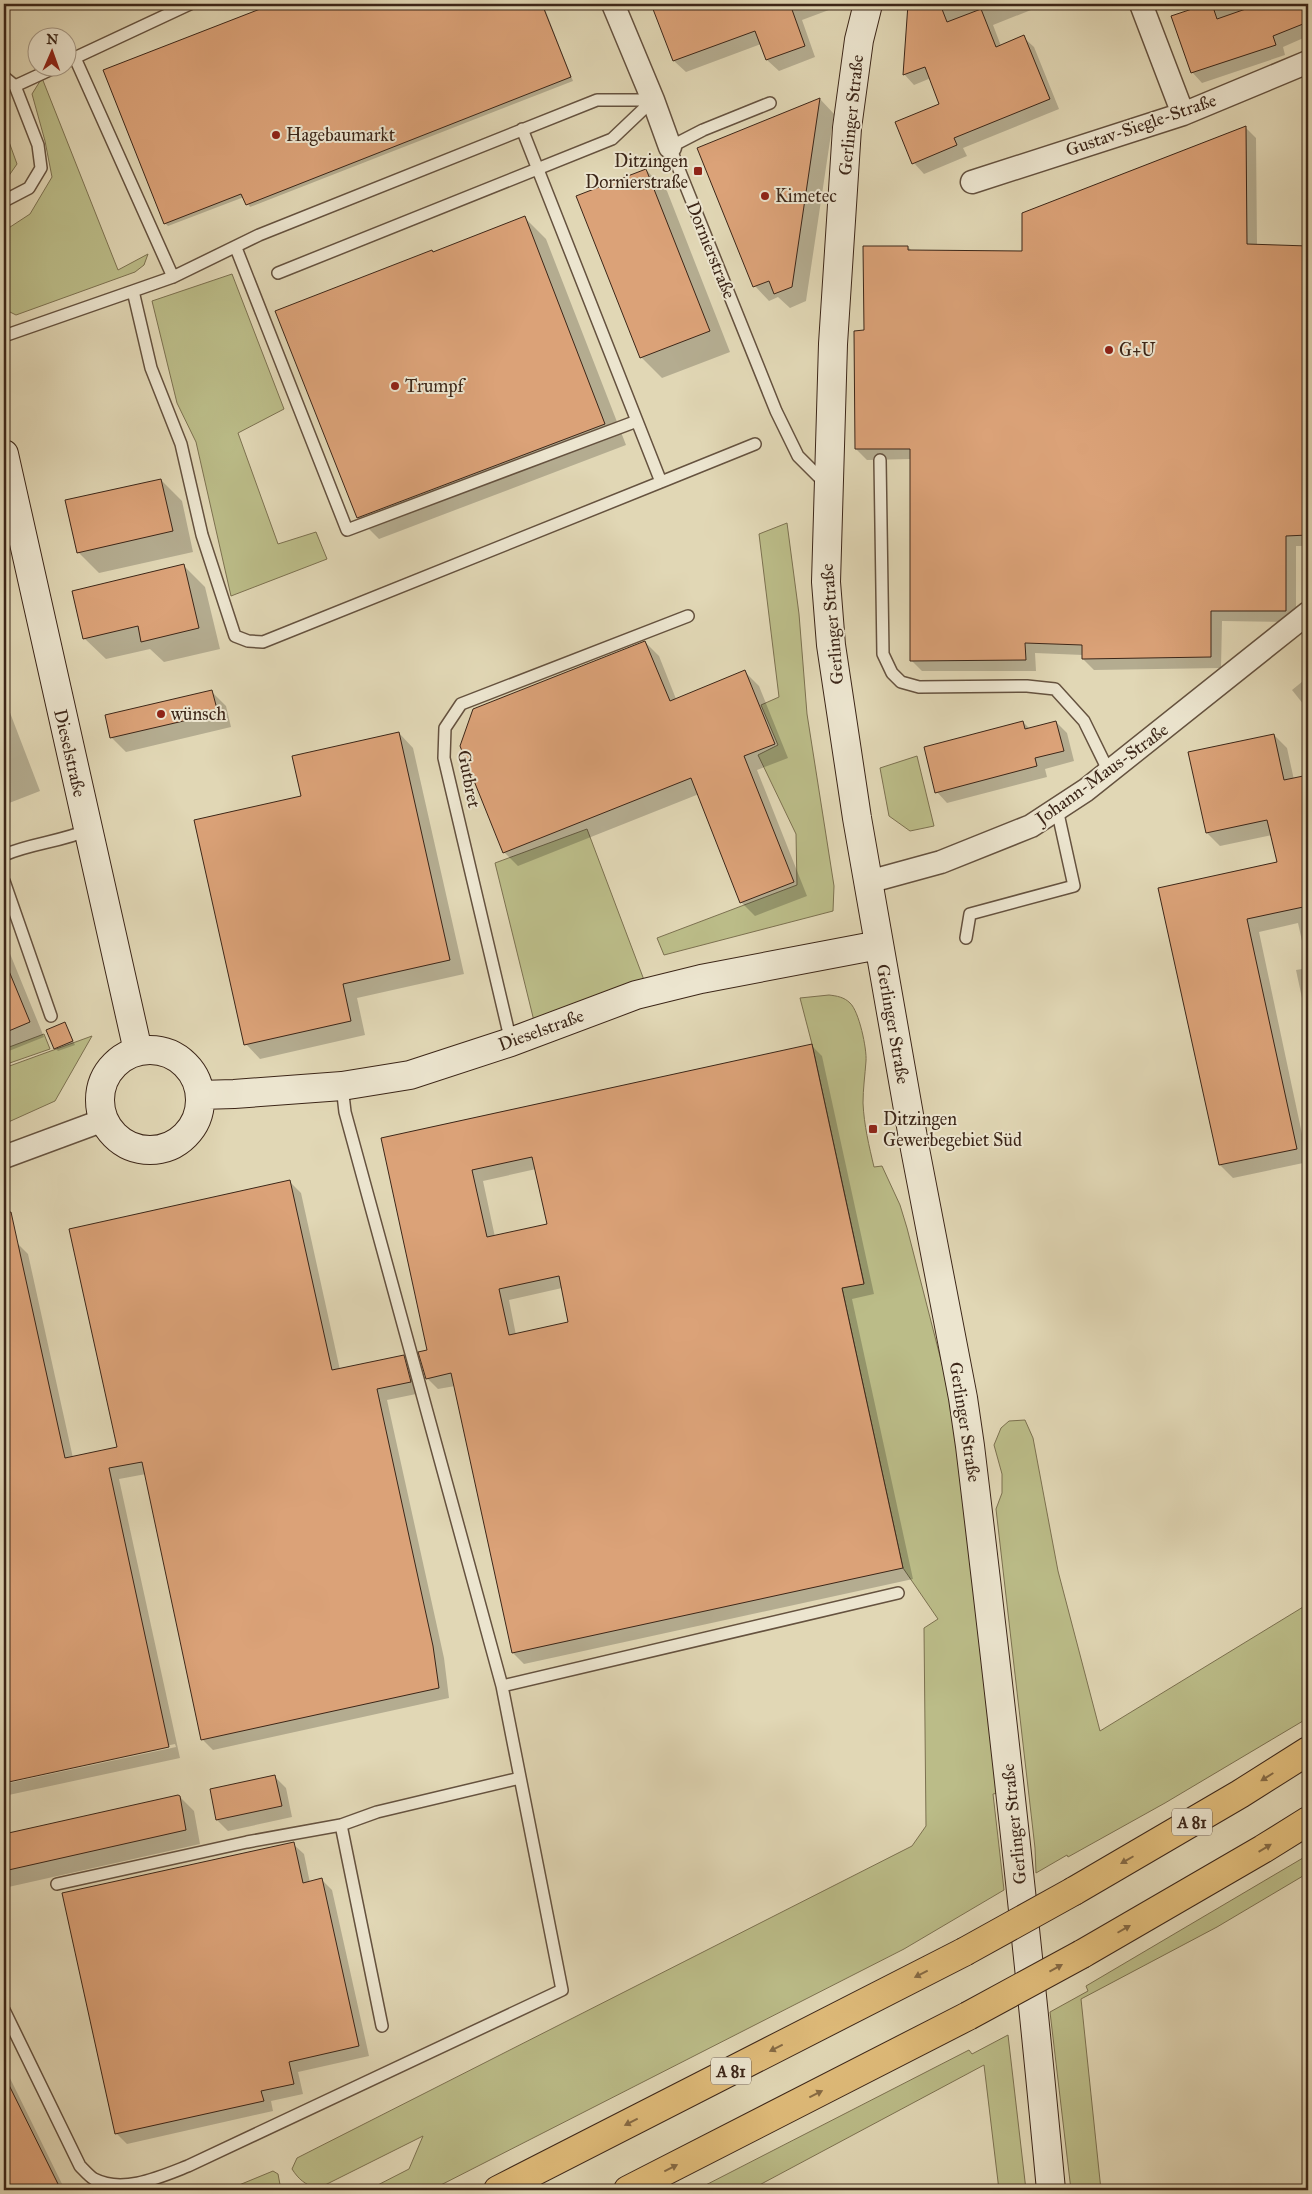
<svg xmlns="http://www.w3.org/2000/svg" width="1312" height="2194" font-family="'IM FELL Great Primer',serif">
<rect width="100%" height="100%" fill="#e1d7b5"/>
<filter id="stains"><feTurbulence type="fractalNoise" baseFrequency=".004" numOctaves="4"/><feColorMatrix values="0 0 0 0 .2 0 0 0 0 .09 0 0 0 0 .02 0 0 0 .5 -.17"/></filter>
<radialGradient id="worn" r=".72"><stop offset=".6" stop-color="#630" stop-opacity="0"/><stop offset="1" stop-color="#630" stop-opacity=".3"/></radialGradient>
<!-- green -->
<path fill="#bbbc88" stroke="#7c7150" d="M 42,78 L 118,270 L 148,254 L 144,265 L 135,272 L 16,315 L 4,309 L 4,231 L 30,214 L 52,177 L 45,141 L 32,94 Z
M 4,128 L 17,164 L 8,177 L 4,179 Z
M 232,274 L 284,409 L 238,433 L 278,544 L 316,532 L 327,559 L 231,596 L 196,442 L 177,403 L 152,301 Z
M 787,523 L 799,614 L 807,714 L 834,886 L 833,911 L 664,955 L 657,938 L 797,885 L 796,834 L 758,755 L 778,745 L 761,705 L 779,697 L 759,534 Z
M 917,756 L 934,826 L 910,831 L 889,816 L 880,768 Z
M 587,829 L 644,980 L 535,1025 L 495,863 Z
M 829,995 C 837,996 844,997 850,1003 C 859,1011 867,1049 866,1061 C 865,1075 863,1089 863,1103 C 864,1125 869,1146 874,1167 L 882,1166 L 900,1205 L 907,1228 L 952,1403 L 998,1793 L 993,1794 L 1004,1890 L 904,1949 L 431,2190 L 368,2190 L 409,2169 L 423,2136 L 317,2189 C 305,2184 299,2180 292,2169 L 297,2158 L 912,1846 L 926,1826 L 924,1628 L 938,1619 L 903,1568 L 842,1288 L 864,1283 L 812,1044 L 800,998 Z
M 44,1034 L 50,1049 L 4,1065 L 4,1049 Z
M 92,1036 L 55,1101 L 4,1124 L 4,1068 Z
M 1025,1420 L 1033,1438 L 1058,1571 L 1100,1731 L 1308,1604 L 1308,1718 L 1165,1803 L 1068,1857 L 1067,1855 L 1036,1873 L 1035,1848 L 996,1509 L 1002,1493 L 1002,1474 L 994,1445 L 1001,1428 L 1009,1421 Z
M 1308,1855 L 1308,1873 L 1217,1927 L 1081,1999 L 1101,2190 L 1071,2190 L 1050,2012 L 1088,1991 L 1086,1986 Z
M 1008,2035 L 1026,2190 L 999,2190 L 984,2065 L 750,2190 L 696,2190 L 969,2050 L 972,2054 Z
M 273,2171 L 278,2174 L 281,2190 L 227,2190 Z"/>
<!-- shadow -->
<path fill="#0003" fill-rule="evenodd" d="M 275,4 L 543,4 L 573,81 L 250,207 L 244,197 L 168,226 L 165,223 Z
M 653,4 L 845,4 L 802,20 L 815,57 L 779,71 L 767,60 L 761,44 L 686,72 L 674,61 Z
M 909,4 L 1046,4 L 993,25 L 1001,46 L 1023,37 L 1034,47 L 1059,109 L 963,148 L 967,156 L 924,174 L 914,163 L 941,104 L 931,78 L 914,85 L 904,74 Z
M 1211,4 L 1308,4 L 1308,36 L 1283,47 L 1285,55 L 1202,83 L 1192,72 L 1173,17 Z
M 820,99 L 834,114 L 806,301 L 790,308 L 778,297 L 769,301 L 755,286 Z
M 1246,128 L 1256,138 L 1257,246 L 1308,247 L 1308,546 L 1296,546 L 1296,622 L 1222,621 L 1221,668 L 1094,670 L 1083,659 L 1083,655 L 1035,653 L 1036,671 L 922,671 L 911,660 L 911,459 L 867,460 L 856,449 L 865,332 L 908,247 L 912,251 L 1023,252 Z
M 646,170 L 667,191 L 730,352 L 662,378 L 641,357 Z
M 525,218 L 546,239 L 626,445 L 379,539 L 358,518 L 433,253 Z
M 161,480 L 182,501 L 193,552 L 99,573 L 78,552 Z
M 184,566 L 205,587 L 220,649 L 164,662 L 150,649 L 106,659 L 84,638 Z
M 4,590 L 7,598 L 4,600 Z
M 645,642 L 659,656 L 676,699 L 745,672 L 759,686 L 788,758 L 757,770 L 807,896 L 755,916 L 741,902 L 699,794 L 518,866 L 504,852 Z
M 1308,677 L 1308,710 L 1292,690 Z
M 212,692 L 226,706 L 231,727 L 126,752 L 111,737 Z
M 4,697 L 40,791 L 4,805 Z
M 1023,722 L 1030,729 L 1056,722 L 1067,733 L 1074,761 L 1045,769 L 1047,777 L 947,803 L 937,792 Z
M 399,733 L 413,748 L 464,974 L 357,998 L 365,1035 L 260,1059 L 246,1044 L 302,797 Z
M 1274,735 L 1287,748 L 1294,780 L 1308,776 L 1308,1015 L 1305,1012 L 1296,970 L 1308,968 L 1298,923 L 1259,932 L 1308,1162 L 1233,1178 L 1220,1165 L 1160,889 L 1278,863 L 1272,835 L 1220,846 L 1207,833 Z
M 4,939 L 44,1037 L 4,1053 Z
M 65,1024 L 75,1045 L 58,1051 L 55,1048 Z
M 811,1045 L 822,1056 L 874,1294 L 852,1299 L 913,1579 L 524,1664 L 513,1653 L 455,1386 L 438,1389 L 427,1378 L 429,1351 L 382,1138 ZM 536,1169 L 549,1225 L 495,1237 L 483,1181 ZM 562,1288 L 570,1323 L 516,1335 L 509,1300 Z
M 290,1182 L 301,1193 L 340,1370 L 403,1356 L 414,1367 L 421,1393 L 387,1400 L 444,1658 L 449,1698 L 213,1750 L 202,1739 L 146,1474 L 119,1479 L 180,1758 L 4,1796 L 4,1784 L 176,1747 L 175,1744 L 4,1781 L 4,1246 L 17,1243 L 28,1254 L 73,1458 L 118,1448 Z
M 275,1777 L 286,1788 L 292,1817 L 228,1831 L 217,1820 L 212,1790 Z
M 180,1797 L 194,1811 L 200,1844 L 4,1888 L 4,1836 Z
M 293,1844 L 304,1854 L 310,1883 L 322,1880 L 332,1890 L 369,2056 L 298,2072 L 303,2094 L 271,2101 L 273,2111 L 127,2144 L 116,2133 Z
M 4,2066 L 65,2190 L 4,2190 Z"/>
<!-- building -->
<path fill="#dba278" stroke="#3c2618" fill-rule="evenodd" d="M 273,4 L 542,4 L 571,77 L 246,205 L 241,194 L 164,224 L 103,70 Z
M 651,4 L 790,4 L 805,46 L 766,60 L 755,31 L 673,61 Z
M 908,4 L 940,4 L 947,22 L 981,9 L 996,47 L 1024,35 L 1050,99 L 954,138 L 957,145 L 912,164 L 895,122 L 939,104 L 925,67 L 903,75 Z
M 1207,4 L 1212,4 L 1217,19 L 1260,4 L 1308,4 L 1308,22 L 1273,36 L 1276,45 L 1191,73 L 1171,16 Z
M 820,98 L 792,287 L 774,294 L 769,281 L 753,287 L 697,148 Z
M 1246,126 L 1247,244 L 1308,246 L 1308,535 L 1286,536 L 1286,611 L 1211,611 L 1211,657 L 1082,659 L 1082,645 L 1025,643 L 1026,660 L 910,661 L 910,449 L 855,449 L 854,331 L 864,330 L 863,246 L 908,246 L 908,250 L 1022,251 L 1022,213 Z
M 646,169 L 710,331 L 640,358 L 576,196 Z
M 525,216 L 605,424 L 357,518 L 275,311 L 432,250 L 433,252 Z
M 161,479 L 173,531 L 77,553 L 65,500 Z
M 184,564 L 199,628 L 141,642 L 138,626 L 83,639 L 72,591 Z
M 645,641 L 670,701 L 745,670 L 775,744 L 744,756 L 794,882 L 740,903 L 691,778 L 503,853 L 460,746 L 473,709 Z
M 212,690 L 218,713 L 110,738 L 105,715 Z
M 1023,721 L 1025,729 L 1056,721 L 1064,751 L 1035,758 L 1037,766 L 935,793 L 924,747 Z
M 399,732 L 450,960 L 343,984 L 351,1021 L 244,1045 L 194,820 L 301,796 L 292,756 Z
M 1274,734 L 1284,780 L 1308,775 L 1308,906 L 1247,919 L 1297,1149 L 1219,1165 L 1158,888 L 1277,862 L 1267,820 L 1206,833 L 1188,752 Z
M 4,959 L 30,1022 L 4,1033 Z
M 65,1022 L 73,1041 L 54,1049 L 46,1030 Z
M 812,1044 L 864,1284 L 842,1288 L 903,1568 L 512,1653 L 451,1373 L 426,1379 L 418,1352 L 427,1350 L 381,1138 ZM 532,1157 L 547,1224 L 487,1237 L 472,1170 ZM 559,1276 L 568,1322 L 509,1335 L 499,1289 Z
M 290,1180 L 332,1370 L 404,1355 L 411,1382 L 377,1389 L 433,1646 L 439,1688 L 201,1740 L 142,1462 L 109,1468 L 169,1747 L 4,1783 L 4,1213 L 11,1212 L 65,1458 L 117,1447 L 69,1229 Z
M 275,1775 L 282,1806 L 216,1820 L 210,1789 Z
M 178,1795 L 180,1796 L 186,1830 L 4,1871 L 4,1834 Z
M 294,1842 L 303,1883 L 322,1878 L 359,2046 L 289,2062 L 294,2084 L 261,2091 L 264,2101 L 115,2134 L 62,1893 Z
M 4,2075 L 61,2190 L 4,2190 Z"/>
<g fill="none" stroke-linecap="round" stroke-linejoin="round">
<!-- lane casing -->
<g stroke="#65523f" stroke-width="14">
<path id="lane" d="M 75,58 L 173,277
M 68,61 L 190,4
M 4,77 L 15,86 L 38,145 L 41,168 L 29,188 L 4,201
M 15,86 L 54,68
M 770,103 L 703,130 L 670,147 L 776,411 L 798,456 L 826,484
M 236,248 L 347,530 L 637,421
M 278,273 L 612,139 L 653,100
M 133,291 L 173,277 L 259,235 L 597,100 L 653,100
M 4,336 L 133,291 L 151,368 L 181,444 L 202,535 L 235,636 L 248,641 L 263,642 L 661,482 L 522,129
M 880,460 L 883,654 L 892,673 L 901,682 L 919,687 L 1027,686 L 1055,689 L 1084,721 L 1109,772
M 661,482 L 755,444
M 4,855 C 32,843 60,842 88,830
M 4,881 L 51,1016
M 966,938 L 970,914 L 1074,886 L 1057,809
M 511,1042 L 444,758 L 445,728 L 461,704 L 688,616
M 342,1086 L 345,1112 L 502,1686
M 341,1825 L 382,2026
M 57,1884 L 247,1842 L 341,1825 L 377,1812 L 520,1778
M 4,2010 L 80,2166 C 84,2170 89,2176 94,2179 C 123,2194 160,2177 188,2166 L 562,1990 L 502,1686 L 898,1593"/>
</g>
<!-- street casing -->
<g stroke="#65523f" stroke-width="25">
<path id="street" d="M 613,4 L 653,100 L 670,147
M 1141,4 L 1183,114
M 972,182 L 1183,114 L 1308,62
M 868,882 L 941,862 L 1031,826 L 1086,790 L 1308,613
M 4,1157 L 104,1120"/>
</g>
<!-- secondary casing -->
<g stroke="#3c2618" stroke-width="30">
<path id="secondary" d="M 868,4 L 859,40 L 847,128 L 833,344 L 826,582 L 831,645 L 857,818 L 915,1149 L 963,1398 L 970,1446 C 1000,1694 1028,1942 1051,2190
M 4,454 L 138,1051
M100 1100a50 50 0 1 1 100 0a50 50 0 1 1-100 0Z
M 200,1095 L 234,1094 L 342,1086 L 410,1075 L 511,1042 L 636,995 L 701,979 L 879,945"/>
</g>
<!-- highway casing -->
<g stroke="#3c2618" stroke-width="30">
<path id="highway" d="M 1074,1891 L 1240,1794 L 1308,1751
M 1082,1954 L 1263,1849 L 1308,1821
M 498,2190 L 964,1952
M 628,2190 L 968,2016"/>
</g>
<!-- lane -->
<use href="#lane" stroke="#ece5cf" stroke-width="11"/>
<!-- street -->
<use href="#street" stroke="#ece5cf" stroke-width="22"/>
<!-- secondary -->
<use href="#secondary" stroke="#ece5cf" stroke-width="28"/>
<!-- highway -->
<use href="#highway" stroke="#e0bc7a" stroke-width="28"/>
<!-- highway-bridge casing -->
<g stroke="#3c2618" stroke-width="30" stroke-linecap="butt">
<path id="highway-bridge" d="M 964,1952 L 1074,1891
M 968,2016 L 1082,1954"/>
</g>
<!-- highway-bridge -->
<use href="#highway-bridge" stroke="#e0bc7a" stroke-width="28"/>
</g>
<!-- one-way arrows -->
<defs><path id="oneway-solid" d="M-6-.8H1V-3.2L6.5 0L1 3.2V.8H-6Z" transform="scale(1.25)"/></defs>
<g fill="#866a44">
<use href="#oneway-solid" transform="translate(1267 1777) rotate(148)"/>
<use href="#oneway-solid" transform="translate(1265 1848) rotate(-31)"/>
<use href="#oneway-solid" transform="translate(1127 1860) rotate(150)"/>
<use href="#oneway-solid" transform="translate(1124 1929) rotate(-30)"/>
<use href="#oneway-solid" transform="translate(1056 1968) rotate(-29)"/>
<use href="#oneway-solid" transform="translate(921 1974) rotate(153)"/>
<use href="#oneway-solid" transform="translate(776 2048) rotate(153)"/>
<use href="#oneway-solid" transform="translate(816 2094) rotate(-27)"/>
<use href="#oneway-solid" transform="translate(631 2122) rotate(153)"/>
<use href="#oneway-solid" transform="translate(671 2168) rotate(-27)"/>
</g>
<!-- markers -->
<g fill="#8f2418" stroke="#ece5cf" stroke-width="2">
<circle cx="276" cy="135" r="5"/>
<rect x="693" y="166" width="10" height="10" rx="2.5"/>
<circle cx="765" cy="196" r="5"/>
<circle cx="1109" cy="350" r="5"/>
<circle cx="395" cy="386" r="5"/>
<circle cx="161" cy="714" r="5"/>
<rect x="868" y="1124" width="10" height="10" rx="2.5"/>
</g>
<g text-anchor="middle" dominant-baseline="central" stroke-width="4" stroke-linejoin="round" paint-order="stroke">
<!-- shield labels -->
<g fill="#ece5cf" stroke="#715f4f" stroke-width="1">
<rect x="1172" y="1808.5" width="40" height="27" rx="4"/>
<rect x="711" y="2057.5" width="40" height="27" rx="4"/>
</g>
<g font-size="16" font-weight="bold" fill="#3c2618">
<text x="1192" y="1822">A 81</text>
<text x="731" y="2071">A 81</text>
</g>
<!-- street labels -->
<g font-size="18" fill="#3c2618" stroke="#ece5cf">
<text transform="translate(851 115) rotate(-84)">Gerlinger Straße</text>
<text transform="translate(1141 125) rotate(-19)">Gustav-Siegle-Straße</text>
<text transform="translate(711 250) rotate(68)">Dornierstraße</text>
<text transform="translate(832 624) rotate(-95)">Gerlinger Straße</text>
<text transform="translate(70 753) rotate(77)">Dieselstraße</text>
<text transform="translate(1102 774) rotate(-36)">Johann-Maus-Straße</text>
<text transform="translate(469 779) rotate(79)">Gutbret</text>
<text transform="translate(893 1024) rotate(80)">Gerlinger Straße</text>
<text transform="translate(541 1030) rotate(-20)">Dieselstraße</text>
<text transform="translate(965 1422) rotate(81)">Gerlinger Straße</text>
<text transform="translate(1014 1824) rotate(-96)">Gerlinger Straße</text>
</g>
<!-- poi labels -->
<g font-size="18" fill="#3c2618" stroke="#ece5cf" text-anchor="start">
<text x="286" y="135">Hagebaumarkt</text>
<text x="688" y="161" text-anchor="end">Ditzingen<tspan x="688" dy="21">Dornierstraße</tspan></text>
<text x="775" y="196">Kimetec</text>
<text x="1119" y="350">G+U</text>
<text x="405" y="386">Trumpf</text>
<text x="171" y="714">wünsch</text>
<text x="883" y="1119">Ditzingen<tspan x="883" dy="21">Gewerbegebiet Süd</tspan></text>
</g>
</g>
<!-- margin -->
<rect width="1312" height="2194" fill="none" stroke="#e1d7b5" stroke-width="20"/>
<rect x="5" y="5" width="1302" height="2184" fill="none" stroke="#3c2618" stroke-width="2.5"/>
<rect x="10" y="10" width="1292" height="2174" fill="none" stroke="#3c2618"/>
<!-- north arrow -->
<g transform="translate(52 52) rotate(2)"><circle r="24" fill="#ece5cf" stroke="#a69986"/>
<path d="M0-4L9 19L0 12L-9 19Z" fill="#8f2418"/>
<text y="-8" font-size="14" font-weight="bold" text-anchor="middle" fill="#3c2618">N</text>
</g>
<rect width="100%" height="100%" filter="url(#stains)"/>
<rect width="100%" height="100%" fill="url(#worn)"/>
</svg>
